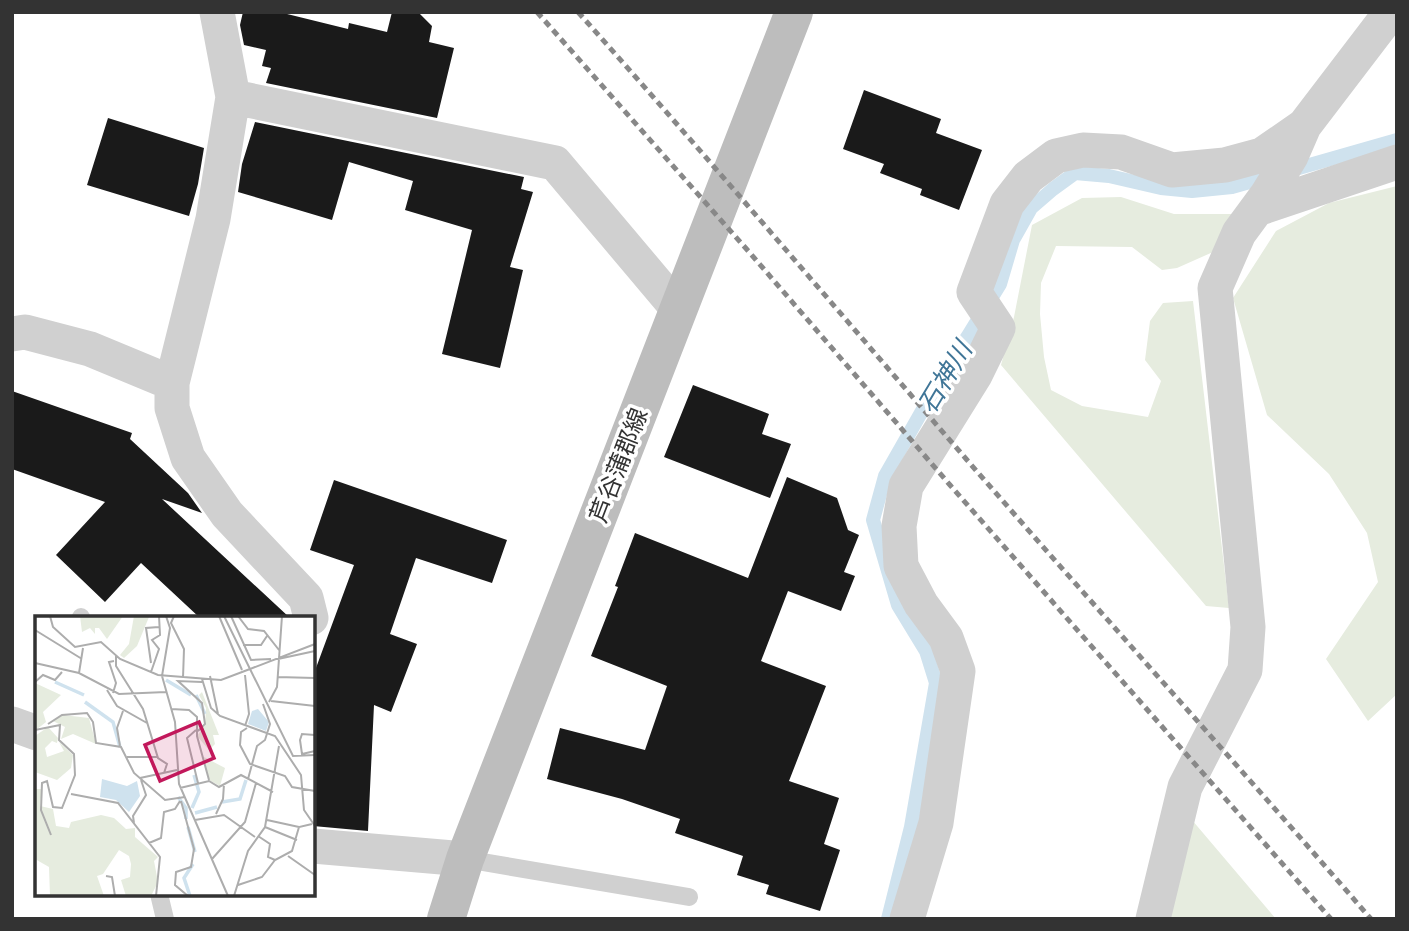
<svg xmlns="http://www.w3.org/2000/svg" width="1409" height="931" font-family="'IBM Plex Sans','Noto Sans JP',sans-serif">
<rect width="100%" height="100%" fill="#fff"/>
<!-- green -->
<path fill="#e6ecdf" d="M 1397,186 L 1397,694 L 1368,721 L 1326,659 L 1378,582 L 1367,533 L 1329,474 L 1267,415 L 1233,298 L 1276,231 L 1329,203 Z
M 1121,197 L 1174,214 L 1237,214 L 1213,252 L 1177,268 L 1162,270 L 1132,247 L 1056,246 L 1041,283 L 1040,314 L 1044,357 L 1051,390 L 1082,406 L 1148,417 L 1161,381 L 1145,360 L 1150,321 L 1163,303 L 1193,301 L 1229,608 L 1206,606 L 1001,365 L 1014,317 L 1032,225 L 1082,198 Z
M 1192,820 L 1276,919 L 1169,919 Z"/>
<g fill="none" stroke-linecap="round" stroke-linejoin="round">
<!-- stream -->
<path stroke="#cfe2ee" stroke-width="14" d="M 888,919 L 911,827 L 936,683 L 926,651 L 898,605 L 873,520 L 885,476 L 946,369 L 968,336 L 1000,284 L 1013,240 L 1031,208 L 1053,189 L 1075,173 L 1109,176 L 1161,188 L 1192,191 L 1232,187 L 1397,140"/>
</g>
<!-- building -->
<path fill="#1a1a1a" d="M 243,12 L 279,12 L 348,29 L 349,23 L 387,32 L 392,12 L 418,12 L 432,26 L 429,42 L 454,48 L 437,118 L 266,83 L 271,68 L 262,66 L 266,50 L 244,45 L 240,25 Z
M 864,90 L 941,119 L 936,133 L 982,150 L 959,210 L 920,195 L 922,189 L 880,173 L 884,164 L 843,149 Z
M 108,118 L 204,148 L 198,184 L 189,216 L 87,185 Z
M 255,122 L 524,177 L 521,189 L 533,192 L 510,267 L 523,270 L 500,368 L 442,354 L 472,230 L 405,210 L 413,181 L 349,162 L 332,220 L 238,192 L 242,164 Z
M 693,385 L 769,414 L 762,434 L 791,444 L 770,498 L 664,457 Z
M 12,391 L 132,433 L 130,439 L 188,493 L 202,513 L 162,499 L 290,618 L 200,618 L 141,563 L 105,602 L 56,555 L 105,502 L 12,469 Z
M 787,477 L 837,498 L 848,530 L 859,535 L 844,572 L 855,576 L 841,611 L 788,591 L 761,661 L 826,686 L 789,781 L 839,798 L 824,844 L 840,850 L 820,911 L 766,894 L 769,885 L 737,875 L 743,856 L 675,833 L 680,819 L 622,799 L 547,779 L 560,728 L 645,750 L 667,686 L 591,656 L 618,587 L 615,586 L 635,533 L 748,578 Z
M 334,480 L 507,540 L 492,583 L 416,558 L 390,634 L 417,644 L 391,712 L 374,705 L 368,831 L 313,826 L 313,676 L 354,565 L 310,550 Z"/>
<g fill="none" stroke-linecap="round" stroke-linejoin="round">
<!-- service -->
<path stroke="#d0d0d0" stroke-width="18" d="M 81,618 L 81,617
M 465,859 L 689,897
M 159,894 L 165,919"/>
<!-- minor -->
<path stroke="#d0d0d0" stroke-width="35" d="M 217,12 L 233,97 L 213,219 L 172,383 L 172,408 L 188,458 L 227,514 L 306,598 L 311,618
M 233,97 L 555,163 L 678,309
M 1257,209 L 1397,162
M 12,334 L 25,332 L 90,349 L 172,383
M 12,724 L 37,733
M 313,846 L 465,859
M 907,919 L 936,823 L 958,671 L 946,638 L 921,604 L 901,566 L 899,526 L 906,486 L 975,375 L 998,328 L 974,292 L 1007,204 L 1028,177 L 1056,156 L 1083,150 L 1121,152 L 1172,170 L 1225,165 L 1262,155 L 1304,126
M 1153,919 L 1185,787 L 1245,670 L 1248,627 L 1215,288 L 1239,233 L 1267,195 L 1291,156 L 1304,126 L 1391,12"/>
<!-- secondary -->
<path stroke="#bdbdbd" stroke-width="38" d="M 446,919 L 465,859 L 794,12"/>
<!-- rail -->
<path stroke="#888" stroke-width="5" stroke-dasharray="7 5" stroke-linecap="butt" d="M 537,12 L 750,253 L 950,485 L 1331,919
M 578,12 C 710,160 838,311 967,460 C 1101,614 1238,765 1371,919"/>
</g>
<g text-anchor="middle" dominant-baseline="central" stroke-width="7" stroke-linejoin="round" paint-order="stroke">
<!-- street labels -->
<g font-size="24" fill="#333" stroke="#fff">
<text transform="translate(618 465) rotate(-69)">芦谷蒲郡線</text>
</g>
<!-- water labels -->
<g font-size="26" font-style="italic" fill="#3f7597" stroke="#fff">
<text transform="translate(944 377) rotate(-59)">石神川</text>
</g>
</g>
<!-- overview -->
<g transform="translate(35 616)">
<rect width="280" height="280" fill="#fff"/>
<path d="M 45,0 L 88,0 L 72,23 L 64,12 L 60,12 L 60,18 L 55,12 L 47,16 ZM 99,0 L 114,1 L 102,30 L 89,42 L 85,39 L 94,28 ZM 0,67 L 26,79 L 8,96 L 11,106 L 1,114 ZM 167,76 L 184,119 L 178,119 L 180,128 L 174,134 L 162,120 L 170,109 L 171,92 L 164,79 ZM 28,99 L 54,102 L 61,128 L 38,118 L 26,123 L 30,111 L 18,105 ZM 13,111 L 23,122 L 22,127 L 17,125 L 10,132 L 12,141 L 29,135 L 24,126 L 38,139 L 36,152 L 22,164 L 0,156 L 0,120 ZM 169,141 L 190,152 L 185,170 L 174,164 ZM 0,173 L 7,173 L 5,190 L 18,193 L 21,210 L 34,212 L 36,206 L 66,199 L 79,202 L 91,213 L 100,212 L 100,221 L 123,241 L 119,245 L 123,266 L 116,280 L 91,280 L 86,264 L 95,261 L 96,248 L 94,240 L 84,234 L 68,258 L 62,260 L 69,280 L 15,280 L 14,251 L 0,243 Z" fill="#e6ecdf"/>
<path d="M 223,93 L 234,106 L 231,115 L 213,108 L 217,95 ZM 67,163 L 92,170 L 102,165 L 105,180 L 94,196 L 81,184 L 65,181 Z" fill="#cfe2ee"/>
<path fill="none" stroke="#cfe2ee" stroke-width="3.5" d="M 131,64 L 156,79M 20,66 L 49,79M 161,79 L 170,98M 50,86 L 78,106 L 85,131M 143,181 L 151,192 L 151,203M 187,186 L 205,183 L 211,164M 157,192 L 164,176 L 159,159M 160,197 L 182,191M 153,211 L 160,236M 155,280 L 149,262 L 158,248"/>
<path fill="none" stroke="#adadad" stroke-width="2" d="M 15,0 L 18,11 L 40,31 L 66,26 L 85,43 L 123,59 L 186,64 L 215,53M 139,0 L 136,7 L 149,33 L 148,62M 184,0 L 207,54M 189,0 L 215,53M 196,0 L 216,44 L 236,43M 203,0 L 213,13 L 229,15 L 244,34M 0,14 L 47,43M 280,28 L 215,53 L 258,140 L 280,139M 208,29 L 226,29 L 232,20M 81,40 L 81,50 L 108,93 L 123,142 L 132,148 L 129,157M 243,43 L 280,35M 0,47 L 44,57 L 84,78 L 131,76M 116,47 L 111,12 L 124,11M 116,56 L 124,33 L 117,24 L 125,19 L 124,0M 44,57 L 48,32M 210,59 L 214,98 L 210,110M 127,60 L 135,12 L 131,0M 127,60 L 140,106 L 144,168 L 193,280M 175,60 L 183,98M 242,61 L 280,62M 167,63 L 176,92 L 185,100 L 240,120 L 266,159 L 269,194 L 280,210M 0,66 L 8,59 L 20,64 L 27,56M 72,74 L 82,90 L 112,107M 78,77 L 81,67 L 74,46 L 79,45M 236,85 L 280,90M 234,86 L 242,71 L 247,0M 136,93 L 154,94 L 162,101 L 162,120 L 174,164M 13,108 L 27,99 L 52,97 L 58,106 L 61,127 L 86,131 L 99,157 L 130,184 L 150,181M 212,112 L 206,116 L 205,129 L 215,148 L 250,160 L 257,171 L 280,175M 0,114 L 25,109 L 24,124 L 39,138 L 40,159 L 27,192 L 18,191 L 12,165 L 7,167 L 6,194 L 16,219M 161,114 L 152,122 L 163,167M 163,115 L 170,108 L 167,87 L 143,65 L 167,66M 280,119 L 267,118 L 265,124 L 267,138 L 280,135M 85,130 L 82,112 L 88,95M 92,141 L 123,141M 105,162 L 142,154M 213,163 L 222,130 L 230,124 L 235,108 L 228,88M 145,172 L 174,165 L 184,171 L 206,159 L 238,176M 36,178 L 83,187 L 125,241 L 121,280M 146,185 L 159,233 L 156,251 L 141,256 L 140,269 L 153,280M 181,198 L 188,183 L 189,168M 160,204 L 189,199 L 220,221M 232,204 L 264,211M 99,207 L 98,200 L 111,179 L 106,164M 230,211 L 262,224M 223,220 L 235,228 L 233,241 L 240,244M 114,227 L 126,222 L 129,196 L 140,193 L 145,185M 253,240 L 280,259M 177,243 L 210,206 L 221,167M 71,260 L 77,261 L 80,280M 203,269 L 227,261 L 240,244 L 257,235 L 264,211 L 277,208M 199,280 L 213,235 L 230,211 L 244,130"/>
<path fill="#c2185b" fill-opacity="0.15" stroke="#c2185b" stroke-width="3.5" d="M 164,106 L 179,142 L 125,165 L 110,129 Z"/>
<rect width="280" height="280" fill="none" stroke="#333" stroke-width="3.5"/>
</g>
<!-- border -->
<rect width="1409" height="931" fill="none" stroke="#333333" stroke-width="28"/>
</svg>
